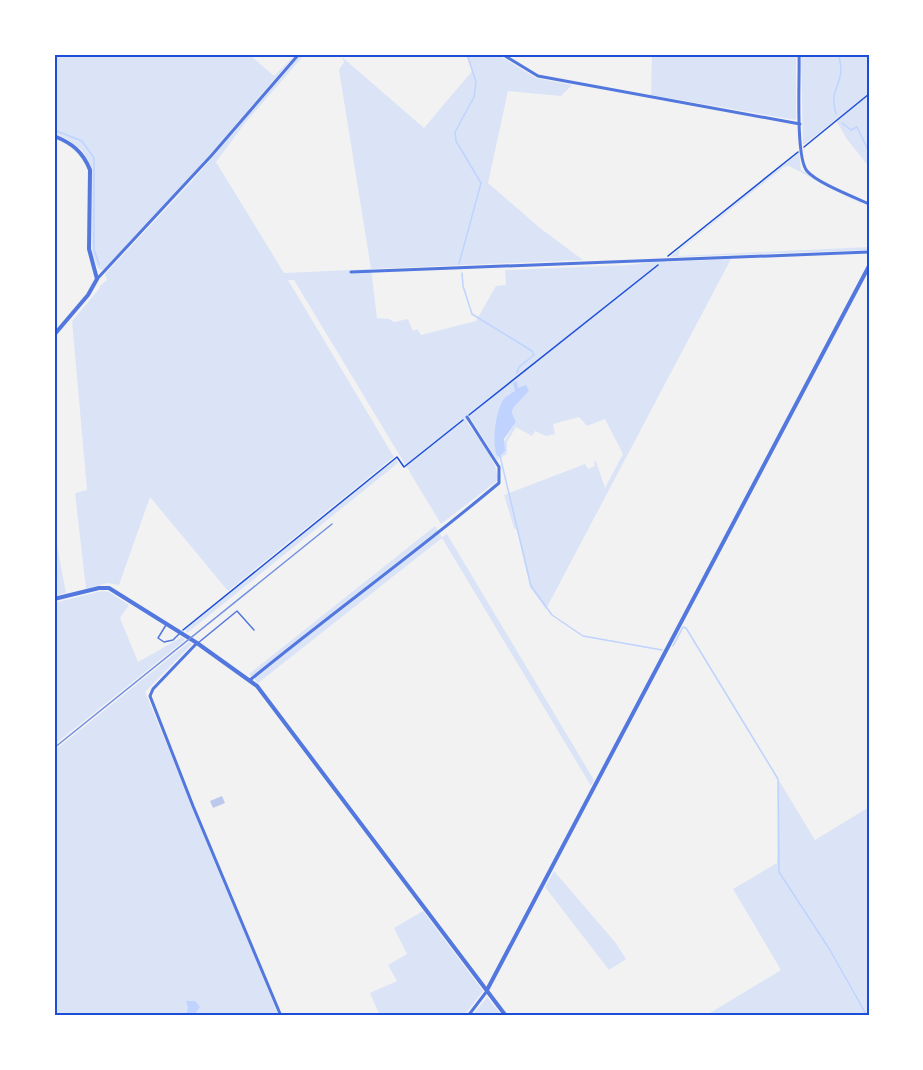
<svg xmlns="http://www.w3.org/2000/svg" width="923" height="1070" font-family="Poppins,sans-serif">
<rect width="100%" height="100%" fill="#f2f2f2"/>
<!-- green -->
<path fill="#dbe4f7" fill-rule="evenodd" d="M 54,54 L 249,54 L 274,76 L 296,54 L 188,180 L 106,269 L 101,270 L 98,268 L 92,255 L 91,167 L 82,150 L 67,139 L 54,133 Z
M 301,54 L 305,54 L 245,123 L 216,162 L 284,273 L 371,269 L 339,70 L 344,62 L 342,57 L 424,128 L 472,71 L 466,54 L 497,54 L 536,78 L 572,85 L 561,96 L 508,91 L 488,183 L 540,228 L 583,260 L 371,269 L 377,318 L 389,319 L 394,322 L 408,319 L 413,331 L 417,329 L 421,335 L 476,321 L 496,286 L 506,285 L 505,270 L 629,265 L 667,260 L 665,262 L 731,259 L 546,609 L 530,587 L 517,530 L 514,528 L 504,495 L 585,464 L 588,469 L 595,466 L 594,462 L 596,461 L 605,488 L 623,454 L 605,419 L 587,426 L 579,417 L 553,424 L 555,434 L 546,436 L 535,431 L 532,436 L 516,427 L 507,442 L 507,454 L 497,460 L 471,419 L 467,422 C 477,437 501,465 497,481 L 441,524 L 294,280 L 288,280 L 394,457 L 228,591 L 150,497 L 119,585 L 107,583 L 86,589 L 75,493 L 87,490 L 72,321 L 99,289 L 100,286 L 107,280 L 105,274 L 191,182 ZM 515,391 L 529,391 L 513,408 L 512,413 L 516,422 L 504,442 L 497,420 L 507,396 Z
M 652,54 L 796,54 L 796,120 L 651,95 Z
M 801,54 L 869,54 L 869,167 L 846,138 L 836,120 L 805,144 L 803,144 Z
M 799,152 L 801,170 L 869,208 L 789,166 L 784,167 L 680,250 L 678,256 L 869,247 L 869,250 L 670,257 Z
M 396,459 L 398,463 L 187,633 L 185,628 Z
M 435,526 L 442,537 L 447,534 L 594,780 L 591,786 L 442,538 L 258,683 L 249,674 Z
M 54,529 L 66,593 L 54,596 Z
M 102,591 L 109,592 L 129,605 L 120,618 L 138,662 L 182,637 L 185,640 L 54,745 L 54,603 Z
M 189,642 L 192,644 L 145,692 L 279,1016 L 194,1016 L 200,1007 L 186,1001 L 188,1008 L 185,1016 L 54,1016 L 54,791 L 56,786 L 54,784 L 54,751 Z
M 778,779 L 815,840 L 869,807 L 869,1016 L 705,1016 L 781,970 L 733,889 L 777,863 Z
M 554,871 L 615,942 L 626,959 L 609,970 L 545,887 Z
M 423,911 L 483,991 L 464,1016 L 380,1016 L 370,993 L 397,981 L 388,965 L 407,954 L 394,928 Z
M 487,997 L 502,1016 L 472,1016 Z"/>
<!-- water -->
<path fill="#bfd3fe" d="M 517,381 L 518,388 L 526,385 L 529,391 L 513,408 L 512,413 L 516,422 L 504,439 L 505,451 L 500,456 L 497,456 C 492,443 495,417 501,404 C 503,398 510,394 515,391 L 513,383 Z
M 186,1001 L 195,1001 L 200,1007 L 194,1016 L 185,1016 L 188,1008 Z"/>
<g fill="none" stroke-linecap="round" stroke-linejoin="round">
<!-- stream -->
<path stroke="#bfd3fe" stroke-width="1.5" d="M 836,114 C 829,89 841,87 841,69 C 841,64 839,59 839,54
M 842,123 L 851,130 L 857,127 L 869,152
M 54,130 L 82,141 L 94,158 L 94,250 L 99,264
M 459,264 L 481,183 L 456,141 L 455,132 L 474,97 L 476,82 L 467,54
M 462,273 L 463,286 L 472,314 L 532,351 L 534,355 L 519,367 L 517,373
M 500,456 L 531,586 L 552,615 L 583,636 L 662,650
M 673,646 L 683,627 L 686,628 L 778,779 L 779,872 L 830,950 L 867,1016"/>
</g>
<!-- building -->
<path fill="#bdc9ec" d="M 222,796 L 225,803 L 213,808 L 210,801 Z"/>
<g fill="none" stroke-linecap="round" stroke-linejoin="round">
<!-- path -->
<path stroke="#1d4ed8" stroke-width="1.5" d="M 804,147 L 869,94
M 668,256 L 798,152
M 469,415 L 658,265
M 183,630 L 397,457 L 404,467 L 463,420"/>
<!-- service -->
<path stroke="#5277de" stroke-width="1.5" d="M 166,625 L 158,638 L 164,642 L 173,640 L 180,633
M 198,643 L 237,611 L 254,630"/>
<!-- minor -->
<path stroke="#5277de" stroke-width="3" d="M 502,54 L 538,76 L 800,124
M 799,54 C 800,76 795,157 807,171 C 817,183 854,197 869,204
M 351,272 L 869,252
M 97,279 L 211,156 L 299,54
M 197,643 L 153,689 L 150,696 L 193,806 L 281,1016
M 250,680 C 332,613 418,551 499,483 L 499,467 L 467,417
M 468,1016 L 487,991"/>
<!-- tertiary -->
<path stroke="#5277de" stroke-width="4" d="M 54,136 C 72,143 83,152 90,170 L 89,249 L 97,279 L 88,295 L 54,335
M 54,599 L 99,588 L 109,588 L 197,643 L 257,686 L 506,1016
M 487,990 L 869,266"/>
<!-- rail -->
<path stroke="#7290e2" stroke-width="1.5" d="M 54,748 L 332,524"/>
</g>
<!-- border -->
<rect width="923" height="1070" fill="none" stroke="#ffffff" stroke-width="111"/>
<rect x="56" y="56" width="812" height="958" fill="none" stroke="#1d4ed8" stroke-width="2"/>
</svg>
